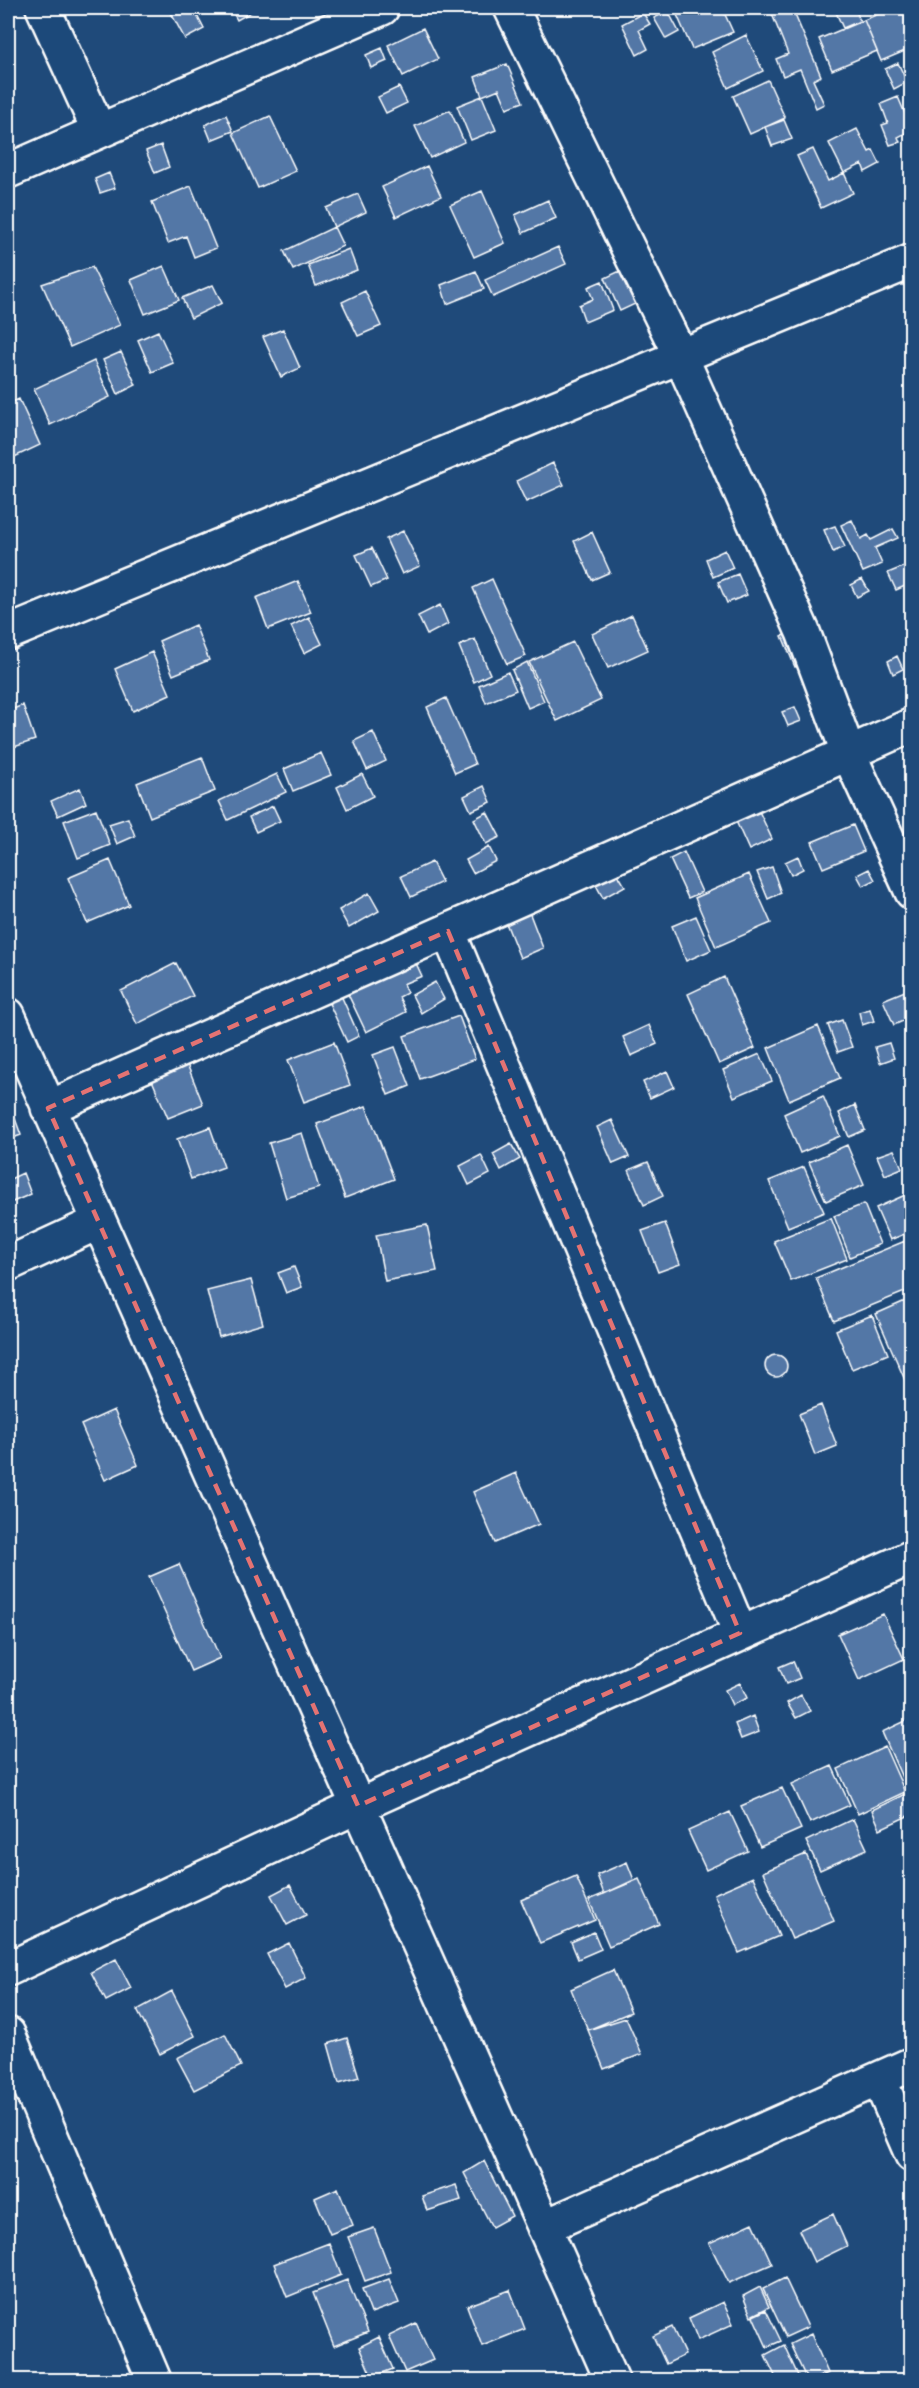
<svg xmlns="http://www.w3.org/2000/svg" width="919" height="2388" font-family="Pangolin,sans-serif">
<rect width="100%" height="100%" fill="#1f4a7a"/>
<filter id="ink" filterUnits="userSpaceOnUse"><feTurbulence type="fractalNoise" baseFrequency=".0167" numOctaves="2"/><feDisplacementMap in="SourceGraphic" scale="12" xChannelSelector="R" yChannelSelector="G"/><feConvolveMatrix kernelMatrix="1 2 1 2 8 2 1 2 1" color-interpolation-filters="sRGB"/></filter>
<g filter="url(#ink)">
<!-- building -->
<path fill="#5377a6" stroke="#fff" stroke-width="1.5" d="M 176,8 L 193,8 L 204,29 L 185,39 L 170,11 Z
M 234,8 L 251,8 L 253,11 L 237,20 L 231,9 Z
M 674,8 L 722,8 L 733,32 L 692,49 Z
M 772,8 L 792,8 L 821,76 L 813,80 L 824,104 L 816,108 L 800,69 L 783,76 L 776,59 L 788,54 L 770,9 Z
M 834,8 L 855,8 L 860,21 L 843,28 Z
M 892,8 L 905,8 L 912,24 L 912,48 L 881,61 L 864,20 Z
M 668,11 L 679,32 L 666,39 L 654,18 Z
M 643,13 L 650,24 L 639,30 L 648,49 L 637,55 L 622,24 Z
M 864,20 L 877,51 L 832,70 L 819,39 Z
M 423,28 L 438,59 L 403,76 L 388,45 Z
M 746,35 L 763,71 L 728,88 L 712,52 Z
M 382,48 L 387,61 L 371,68 L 366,55 Z
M 898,63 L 907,82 L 894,89 L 885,69 Z
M 507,64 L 523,102 L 507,108 L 499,89 L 482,96 L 475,77 Z
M 768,80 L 785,118 L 750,134 L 733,96 Z
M 399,87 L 407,103 L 386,113 L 378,97 Z
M 482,96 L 496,130 L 471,140 L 457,106 Z
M 898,97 L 912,130 L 898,137 L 900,142 L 890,145 L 882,125 L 888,123 L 881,104 Z
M 450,110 L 464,142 L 430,158 L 415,126 Z
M 226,115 L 233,131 L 211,140 L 205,125 Z
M 270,116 L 296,171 L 258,188 L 233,133 Z
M 784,120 L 792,139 L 772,146 L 765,127 Z
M 857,129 L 869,152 L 873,150 L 880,164 L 865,172 L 862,164 L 844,173 L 829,143 Z
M 161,145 L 169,167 L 155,173 L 146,151 Z
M 813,149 L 828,181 L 844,173 L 853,193 L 821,208 L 797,156 Z
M 427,166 L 441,196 L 396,217 L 382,187 Z
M 109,173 L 115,188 L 100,193 L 95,179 Z
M 191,186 L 216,248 L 194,257 L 186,236 L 168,243 L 152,202 Z
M 482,191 L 505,243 L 474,257 L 450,205 Z
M 358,194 L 366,212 L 334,227 L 326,208 Z
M 548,200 L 556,218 L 523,233 L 515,215 Z
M 334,227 L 343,246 L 293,270 L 284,251 Z
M 558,247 L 566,264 L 493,297 L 485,280 Z
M 349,249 L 357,270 L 316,286 L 308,265 Z
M 164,266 L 179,300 L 145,314 L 131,280 Z
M 92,267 L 120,325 L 70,347 L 42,284 Z
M 476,271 L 484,289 L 447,304 L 441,285 Z
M 620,271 L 635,304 L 620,311 L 605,278 Z
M 602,281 L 613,310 L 585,322 L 579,305 L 593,299 L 588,287 Z
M 213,285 L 222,303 L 191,318 L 182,298 Z
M 365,291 L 381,326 L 358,336 L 342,302 Z
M 283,329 L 300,368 L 281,377 L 263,337 Z
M 158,331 L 173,363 L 152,372 L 138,340 Z
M 121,352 L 136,385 L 118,394 L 103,360 Z
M 94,361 L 110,397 L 50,425 L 34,389 Z
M 19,399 L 40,445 L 8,460 L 8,404 Z
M 553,463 L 564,485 L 526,502 L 516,481 Z
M 852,520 L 861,539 L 868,535 L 871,540 L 893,529 L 898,538 L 875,548 L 882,564 L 863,572 L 841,525 Z
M 835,526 L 845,547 L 833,552 L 824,530 Z
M 403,531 L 420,566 L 402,574 L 386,539 Z
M 592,532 L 610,572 L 592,580 L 574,541 Z
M 372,548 L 387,580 L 371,587 L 356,555 Z
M 725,550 L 733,568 L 713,577 L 706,559 Z
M 912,563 L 912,583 L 896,590 L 888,573 Z
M 738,574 L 747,595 L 727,603 L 718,582 Z
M 492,579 L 526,656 L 507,664 L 473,588 Z
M 862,579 L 869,591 L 857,597 L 851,585 Z
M 298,581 L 311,612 L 268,629 L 256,598 Z
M 440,605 L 448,624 L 427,635 L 418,616 Z
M 632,615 L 648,650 L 608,668 L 592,634 Z
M 309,617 L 322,644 L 304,653 L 291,626 Z
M 195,625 L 209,660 L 173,675 L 159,641 Z
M 795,631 L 807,662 L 795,667 L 782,636 Z
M 475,639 L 490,674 L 474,682 L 459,646 Z
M 573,642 L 601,700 L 557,721 L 529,662 Z
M 152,652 L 170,694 L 133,711 L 115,669 Z
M 897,656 L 903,669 L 893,674 L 888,661 Z
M 527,662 L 544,701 L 528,708 L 512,670 Z
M 508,672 L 516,690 L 486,703 L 479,685 Z
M 446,698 L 475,764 L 455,773 L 427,707 Z
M 23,705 L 35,740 L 8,749 L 8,711 Z
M 795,707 L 801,721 L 788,726 L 782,712 Z
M 373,732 L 386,761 L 367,770 L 354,741 Z
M 321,753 L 331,775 L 293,791 L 284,769 Z
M 202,757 L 215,791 L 150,817 L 137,783 Z
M 277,774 L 286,792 L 228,820 L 219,801 Z
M 362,774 L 373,796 L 347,809 L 337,787 Z
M 484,786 L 491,802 L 471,811 L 464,796 Z
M 80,788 L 86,803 L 58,816 L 51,801 Z
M 273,806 L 280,821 L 256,832 L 249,817 Z
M 96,809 L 110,845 L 78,858 L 64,821 Z
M 758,809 L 772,839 L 749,850 L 735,819 Z
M 487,812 L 500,837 L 486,844 L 474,819 Z
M 128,818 L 135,836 L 117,844 L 109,824 Z
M 853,825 L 864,851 L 823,868 L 812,842 Z
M 489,847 L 496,861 L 473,873 L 466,860 Z
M 684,852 L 702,892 L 688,898 L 670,859 Z
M 798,856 L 803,869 L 791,875 L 785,862 Z
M 110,860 L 129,905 L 87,923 L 68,878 Z
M 432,862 L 442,882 L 411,897 L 401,876 Z
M 772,867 L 781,893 L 768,899 L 757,872 Z
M 869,869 L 875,880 L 863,886 L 857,875 Z
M 616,871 L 625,886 L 603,898 L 595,883 Z
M 749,874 L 771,923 L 716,947 L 695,898 Z
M 369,893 L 379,911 L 349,928 L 339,910 Z
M 528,909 L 543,948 L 520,958 L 504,918 Z
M 696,916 L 711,950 L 686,961 L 672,926 Z
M 414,959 L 422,976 L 403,984 L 407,993 L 399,997 L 406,1012 L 366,1032 L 347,992 Z
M 176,963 L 193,996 L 137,1024 L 121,991 Z
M 724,977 L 755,1048 L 719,1064 L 688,994 Z
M 435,982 L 444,999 L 421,1013 L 412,995 Z
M 912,988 L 912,1017 L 894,1025 L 883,1000 Z
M 340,993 L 359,1036 L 347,1042 L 327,999 Z
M 870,1009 L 874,1021 L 862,1025 L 859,1012 Z
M 459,1016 L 475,1059 L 420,1079 L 404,1036 Z
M 842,1020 L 852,1047 L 838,1052 L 828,1025 Z
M 649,1025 L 657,1044 L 631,1056 L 623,1037 Z
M 818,1026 L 840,1078 L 789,1100 L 768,1048 Z
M 334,1042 L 350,1085 L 304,1102 L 288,1060 Z
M 889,1043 L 894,1058 L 880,1063 L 875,1047 Z
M 395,1047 L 410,1086 L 388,1095 L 373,1055 Z
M 760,1054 L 772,1081 L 734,1097 L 723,1070 Z
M 185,1059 L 203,1104 L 168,1118 L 149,1073 Z
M 667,1071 L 674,1087 L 650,1098 L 643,1082 Z
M 823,1096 L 840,1136 L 800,1153 L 784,1114 Z
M 8,1099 L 21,1135 L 8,1140 Z
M 855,1105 L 865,1130 L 849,1137 L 839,1113 Z
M 366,1106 L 394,1179 L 345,1198 L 317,1124 Z
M 612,1120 L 629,1157 L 613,1164 L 597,1127 Z
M 210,1127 L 224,1167 L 191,1179 L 177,1139 Z
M 302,1133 L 319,1188 L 286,1198 L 269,1143 Z
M 511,1144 L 520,1159 L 501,1170 L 493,1154 Z
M 847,1145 L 864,1185 L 826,1201 L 809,1162 Z
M 894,1150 L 902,1168 L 885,1175 L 877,1156 Z
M 481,1155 L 490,1174 L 469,1185 L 460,1166 Z
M 648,1162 L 663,1196 L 644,1205 L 629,1170 Z
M 804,1167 L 824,1212 L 788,1227 L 769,1181 Z
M 23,1173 L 31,1194 L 8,1204 L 8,1180 Z
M 912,1192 L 912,1231 L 890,1240 L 876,1208 Z
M 864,1204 L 880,1244 L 850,1257 L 834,1216 Z
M 831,1218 L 847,1259 L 791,1281 L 774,1241 Z
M 665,1223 L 680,1264 L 658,1272 L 642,1231 Z
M 427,1225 L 437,1271 L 385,1281 L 376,1235 Z
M 905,1241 L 912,1258 L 912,1289 L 834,1321 L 816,1278 Z
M 294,1267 L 302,1287 L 286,1293 L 278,1273 Z
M 251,1280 L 263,1324 L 219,1337 L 207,1291 Z
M 912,1298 L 912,1396 L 876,1314 Z
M 872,1315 L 888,1354 L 852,1369 L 836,1330 Z
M765 1366a11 11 0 1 1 22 0a11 11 0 1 1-22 0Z
M 821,1405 L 837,1446 L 815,1455 L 799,1414 Z
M 114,1410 L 138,1465 L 105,1480 L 81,1425 Z
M 516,1473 L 539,1524 L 495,1543 L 473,1492 Z
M 179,1564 L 220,1658 L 191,1671 L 149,1577 Z
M 883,1614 L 904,1659 L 859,1680 L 838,1634 Z
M 793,1661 L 800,1678 L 786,1684 L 779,1667 Z
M 740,1683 L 747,1698 L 732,1705 L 725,1690 Z
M 801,1695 L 810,1711 L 796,1718 L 787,1703 Z
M 753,1716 L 759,1732 L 741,1739 L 735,1724 Z
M 912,1718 L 912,1787 L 907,1789 L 882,1732 Z
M 885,1747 L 905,1792 L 858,1814 L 838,1769 Z
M 832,1766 L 850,1805 L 810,1823 L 792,1784 Z
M 782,1788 L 801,1829 L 760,1847 L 741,1806 Z
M 905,1794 L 912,1808 L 912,1814 L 880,1829 L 872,1810 Z
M 730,1812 L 748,1851 L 706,1870 L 688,1831 Z
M 853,1819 L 867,1849 L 820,1870 L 806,1841 Z
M 806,1854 L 834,1921 L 792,1939 L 763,1872 Z
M 627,1862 L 634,1880 L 604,1894 L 597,1875 Z
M 576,1876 L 595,1920 L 540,1943 L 521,1900 Z
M 753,1877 L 779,1936 L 739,1953 L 714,1894 Z
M 639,1879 L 659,1924 L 609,1946 L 589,1900 Z
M 290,1885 L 306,1915 L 287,1925 L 271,1895 Z
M 594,1932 L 601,1949 L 578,1959 L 571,1942 Z
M 289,1943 L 306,1978 L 285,1989 L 267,1954 Z
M 116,1959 L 131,1988 L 106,2001 L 91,1972 Z
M 613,1970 L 631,2012 L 588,2030 L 571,1989 Z
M 172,1991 L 195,2036 L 160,2054 L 137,2010 Z
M 626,2018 L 642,2054 L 604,2069 L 588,2030 Z
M 225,2034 L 241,2066 L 194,2090 L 177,2058 Z
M 347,2038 L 359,2077 L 339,2083 L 328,2044 Z
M 484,2161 L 512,2216 L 492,2227 L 464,2173 Z
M 456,2185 L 461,2200 L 427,2211 L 422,2196 Z
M 338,2188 L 353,2225 L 330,2234 L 315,2198 Z
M 833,2214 L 847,2246 L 814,2262 L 799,2230 Z
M 753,2223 L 772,2264 L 729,2283 L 709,2243 Z
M 374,2228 L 391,2272 L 365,2281 L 348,2237 Z
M 329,2243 L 341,2275 L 287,2297 L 274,2264 Z
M 785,2278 L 808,2327 L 786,2337 L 763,2289 Z
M 389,2279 L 399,2303 L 371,2313 L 362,2289 Z
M 347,2280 L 368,2332 L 334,2346 L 313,2293 Z
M 760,2287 L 769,2307 L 751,2316 L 743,2296 Z
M 510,2290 L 525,2329 L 482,2346 L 467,2306 Z
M 723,2302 L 733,2324 L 698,2340 L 689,2318 Z
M 766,2310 L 781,2341 L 767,2347 L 753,2316 Z
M 416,2323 L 433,2360 L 405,2372 L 389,2336 Z
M 672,2327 L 685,2355 L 666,2364 L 653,2336 Z
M 811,2334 L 828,2373 L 812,2380 L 807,2380 L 790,2344 Z
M 379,2337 L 393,2369 L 372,2377 L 359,2347 Z
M 784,2345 L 800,2380 L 777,2380 L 765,2355 Z"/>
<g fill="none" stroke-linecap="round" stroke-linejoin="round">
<!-- minor casing -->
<g stroke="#fff" stroke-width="38">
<path id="minor" d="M 43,8 L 99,131
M 511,8 L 681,357 L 803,632 L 848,752 L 912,892
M 8,171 L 382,8
M 8,633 L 912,261
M 448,931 L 740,1633
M 8,1015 L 612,2380
M 48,1108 L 912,725
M 8,1264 L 99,1222
M 8,1969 L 358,1806 L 912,1557
M 8,2034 L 154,2380
M 879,2079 L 912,2155
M 544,2227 L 912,2064"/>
</g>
<!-- minor -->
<use href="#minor" stroke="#1f4a7a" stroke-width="33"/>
</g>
</g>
<!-- marked area -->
<path fill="none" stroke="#e47373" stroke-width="4.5" stroke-dasharray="12 8" stroke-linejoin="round" d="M 448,931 L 740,1633 L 358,1806 L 48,1108 Z"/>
<!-- margin -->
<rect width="919" height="2388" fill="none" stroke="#1f4a7a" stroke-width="30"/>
<rect x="15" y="15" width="889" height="2358" fill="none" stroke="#fff" stroke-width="2" filter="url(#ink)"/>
</svg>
